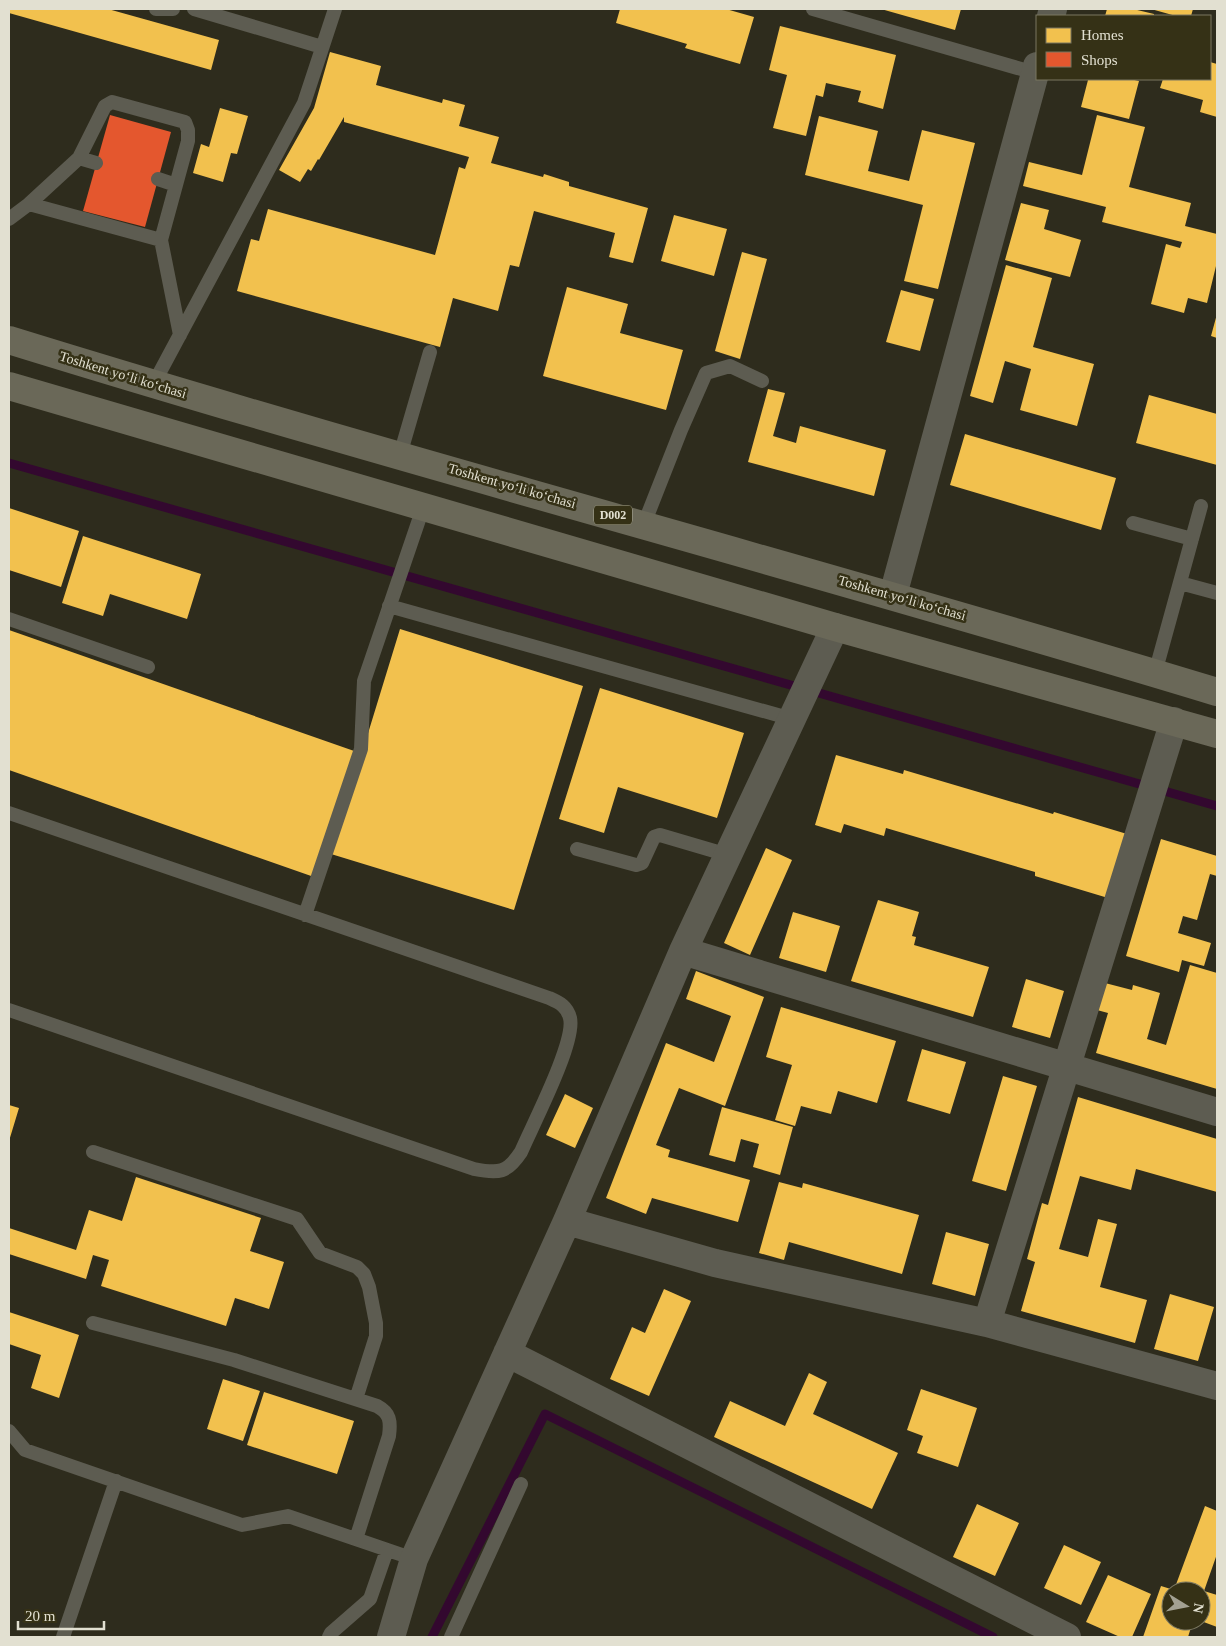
<svg xmlns="http://www.w3.org/2000/svg" width="1226" height="1646" font-family="Georgia,serif">
<rect width="100%" height="100%" fill="#2e2c1d"/>
<!-- homes -->
<path fill="#f2c14e" d="M 9,9 L 108,9 L 219,40 L 211,70 L 9,13 Z
M 620,9 L 726,9 L 754,17 L 740,64 L 685,48 L 687,44 L 616,23 Z
M 881,9 L 961,9 L 955,30 Z
M 1107,9 L 1133,9 L 1154,14 L 1154,16 L 1105,16 Z
M 1151,9 L 1193,9 L 1191,16 L 1176,16 Z
M 780,26 L 896,55 L 883,109 L 858,102 L 861,91 L 826,83 L 823,97 L 816,95 L 806,136 L 773,128 L 787,75 L 769,70 Z
M 330,52 L 381,66 L 376,85 L 442,103 L 443,99 L 465,105 L 459,126 L 499,137 L 491,163 L 543,177 L 544,174 L 569,182 L 569,186 L 648,208 L 633,263 L 609,257 L 615,233 L 534,211 L 519,267 L 510,265 L 498,311 L 453,298 L 440,347 L 237,291 L 251,239 L 259,241 L 268,209 L 435,255 L 459,167 L 465,169 L 469,157 L 344,122 L 344,117 L 319,160 L 318,159 L 311,171 L 308,169 L 300,182 L 279,170 L 314,108 Z
M 1210,62 L 1217,64 L 1217,117 L 1200,112 L 1203,100 L 1160,88 L 1163,79 L 1210,79 Z
M 1084,79 L 1130,79 L 1139,81 L 1129,119 L 1081,107 L 1088,80 Z
M 220,108 L 248,116 L 237,154 L 231,153 L 223,182 L 193,173 L 201,144 L 209,147 Z
M 1097,115 L 1145,127 L 1129,187 L 1191,203 L 1185,226 L 1217,234 L 1217,262 L 1207,303 L 1188,298 L 1184,313 L 1151,304 L 1166,244 L 1180,248 L 1182,242 L 1102,222 L 1106,207 L 1023,186 L 1029,162 L 1082,175 Z
M 819,116 L 878,131 L 868,171 L 909,181 L 922,130 L 975,143 L 938,289 L 904,281 L 923,205 L 805,175 Z
M 1021,203 L 1049,210 L 1044,229 L 1081,240 L 1070,277 L 1005,260 Z
M 674,215 L 727,229 L 714,276 L 661,261 Z
M 742,252 L 767,259 L 740,359 L 715,351 Z
M 1006,265 L 1052,278 L 1033,347 L 1094,364 L 1077,426 L 1020,410 L 1031,369 L 1005,361 L 993,403 L 970,396 Z
M 567,287 L 628,304 L 620,333 L 683,350 L 666,410 L 543,376 Z
M 901,290 L 934,299 L 920,351 L 886,342 Z
M 1217,314 L 1217,338 L 1211,336 Z
M 768,389 L 785,393 L 773,436 L 796,443 L 800,426 L 886,450 L 874,496 L 748,462 Z
M 1149,395 L 1217,414 L 1217,465 L 1136,443 Z
M 965,434 L 1116,478 L 1101,530 L 950,485 Z
M 9,508 L 79,531 L 61,587 L 9,570 Z
M 83,536 L 201,574 L 187,619 L 110,594 L 103,616 L 62,603 Z
M 400,629 L 583,686 L 514,910 L 331,854 Z
M 9,630 L 357,752 L 314,877 L 9,770 Z
M 600,688 L 744,733 L 717,818 L 618,787 L 604,833 L 559,819 Z
M 836,755 L 903,774 L 904,770 L 1053,814 L 1054,812 L 1137,837 L 1118,901 L 1035,876 L 1035,872 L 886,828 L 884,836 L 844,824 L 841,833 L 815,825 Z
M 1161,839 L 1217,856 L 1217,876 L 1210,874 L 1197,920 L 1183,916 L 1178,933 L 1211,943 L 1204,966 L 1182,960 L 1179,972 L 1126,956 Z
M 766,848 L 792,860 L 750,955 L 724,943 Z
M 878,900 L 919,912 L 912,936 L 916,937 L 914,945 L 989,967 L 973,1017 L 851,981 Z
M 793,912 L 840,926 L 826,972 L 779,958 Z
M 1190,965 L 1217,973 L 1217,1089 L 1096,1053 L 1108,1013 L 1097,1010 L 1105,983 L 1132,990 L 1133,985 L 1160,993 L 1147,1039 L 1166,1045 Z
M 696,971 L 764,997 L 725,1106 L 679,1088 L 656,1145 L 670,1150 L 668,1157 L 750,1180 L 738,1222 L 652,1198 L 646,1214 L 606,1198 L 666,1043 L 714,1062 L 731,1016 L 686,999 Z
M 1026,979 L 1064,991 L 1050,1038 L 1012,1027 Z
M 781,1007 L 896,1041 L 877,1103 L 838,1091 L 831,1114 L 801,1106 L 795,1126 L 775,1120 L 792,1065 L 766,1057 Z
M 922,1049 L 966,1062 L 950,1114 L 907,1101 Z
M 1003,1076 L 1037,1086 L 1006,1191 L 972,1181 Z
M 565,1094 L 593,1108 L 575,1148 L 546,1135 Z
M 1078,1097 L 1217,1139 L 1217,1192 L 1136,1169 L 1131,1190 L 1080,1176 L 1059,1249 L 1088,1257 L 1098,1219 L 1117,1224 L 1100,1287 L 1147,1300 L 1135,1343 L 1021,1311 L 1035,1262 L 1027,1259 L 1042,1203 L 1048,1205 Z
M 9,1105 L 19,1108 L 9,1141 Z
M 722,1107 L 793,1127 L 780,1175 L 753,1167 L 759,1144 L 741,1139 L 735,1162 L 709,1155 Z
M 136,1177 L 261,1218 L 250,1251 L 284,1262 L 269,1309 L 235,1298 L 226,1326 L 101,1286 L 109,1260 L 93,1255 L 86,1279 L 9,1254 L 9,1228 L 76,1250 L 89,1210 L 122,1221 Z
M 779,1182 L 802,1188 L 803,1183 L 919,1215 L 902,1274 L 789,1242 L 784,1260 L 759,1253 Z
M 946,1232 L 989,1244 L 975,1296 L 932,1284 Z
M 664,1289 L 691,1301 L 649,1396 L 610,1379 L 632,1327 L 645,1333 Z
M 1170,1294 L 1214,1307 L 1198,1361 L 1154,1349 Z
M 9,1312 L 79,1335 L 59,1398 L 31,1388 L 41,1355 L 9,1344 Z
M 809,1373 L 827,1382 L 813,1414 L 898,1453 L 872,1509 L 714,1437 L 730,1401 L 785,1426 Z
M 223,1379 L 260,1391 L 243,1441 L 207,1429 Z
M 921,1389 L 977,1408 L 958,1467 L 917,1453 L 923,1436 L 907,1430 Z
M 264,1392 L 354,1421 L 337,1474 L 247,1445 Z
M 977,1504 L 1019,1523 L 995,1576 L 953,1557 Z
M 1205,1506 L 1217,1511 L 1217,1554 L 1204,1591 L 1217,1595 L 1217,1627 L 1201,1621 L 1201,1591 L 1171,1591 L 1171,1621 L 1193,1621 L 1188,1637 L 1143,1637 L 1161,1586 L 1174,1590 Z
M 1064,1545 L 1101,1562 L 1081,1605 L 1044,1588 Z
M 1108,1575 L 1151,1594 L 1132,1637 L 1120,1637 L 1086,1622 Z"/>
<!-- shops -->
<path fill="#e4572e" d="M 110,115 L 171,132 L 145,227 L 83,211 Z"/>
<g fill="none" stroke-linecap="round" stroke-linejoin="round">
<!-- stream -->
<path stroke="#33082f" stroke-width="9" d="M 9,463 L 1217,806
M 432,1637 L 545,1414 L 993,1637"/>
<!-- lane -->
<path stroke="#5d5c51" stroke-width="14" d="M 156,9 L 173,9
M 194,9 L 322,47
M 813,9 L 1035,73
M 79,158 L 96,163
M 158,179 L 176,185
M 29,204 L 161,240
M 9,219 L 29,204 L 79,158 L 105,106 L 112,102 L 185,122 L 188,130 L 188,141 L 161,240 L 180,335
M 153,385 L 304,103 L 335,9
M 400,455 L 430,352
M 1133,523 L 1192,539
M 644,524 L 681,430 L 706,373 L 730,366 L 762,381
M 1180,583 L 1217,593
M 389,606 L 792,719
M 9,619 L 148,667
M 1155,673 L 1201,506
M 9,813 L 549,998 C 560,1003 567,1006 570,1018 C 576,1042 532,1126 521,1152 C 507,1173 499,1174 474,1169 L 9,1010
M 577,849 L 636,865 L 642,863 L 654,837 L 660,835 L 728,855
M 305,915 L 361,749 L 364,681 L 423,508
M 93,1152 L 297,1219 L 320,1253 L 357,1267 L 364,1274 L 369,1287 L 376,1323 L 376,1336 L 356,1399
M 93,1323 L 234,1360 L 377,1406 C 390,1413 391,1421 389,1436 L 356,1539
M 9,1431 L 25,1450 L 242,1525 L 288,1516 L 414,1559
M 63,1637 L 116,1481
M 329,1637 L 331,1633 L 370,1599 L 387,1550
M 451,1637 L 521,1484"/>
<!-- street -->
<path stroke="#5d5c51" stroke-width="28" d="M 1051,16 L 1053,9
M 893,595 L 1037,66
M 683,951 L 1217,1112
M 567,1221 L 715,1263 L 987,1323 L 1217,1386
M 987,1323 L 1174,721
M 507,1353 L 1067,1637
M 391,1637 L 414,1559 L 567,1221 L 683,951 L 835,627"/>
<!-- highway -->
<path stroke="#6a6858" stroke-width="28" d="M 9,340 C 410,464 816,570 1217,692
M 9,386 L 835,627 L 1217,734"/>
</g>
<g text-anchor="middle" dominant-baseline="central" stroke-width="5" stroke-linejoin="round" paint-order="stroke">
<!-- shield labels -->
<rect fill="#353116" stroke="#aeac99" stroke-width="1" x="594" y="505.5" width="38" height="19" rx="4"/>
<g font-size="12" font-weight="bold" fill="#e2e0d1">
<text x="613" y="515">D002</text>
</g>
<!-- street labels -->
<g font-size="14" fill="#e2e0d1" stroke="#353116">
<text transform="translate(123 375) rotate(17)">Toshkent yo‘li ko‘chasi</text>
<text transform="translate(512 486) rotate(16)">Toshkent yo‘li ko‘chasi</text>
<text transform="translate(902 598) rotate(16)">Toshkent yo‘li ko‘chasi</text>
</g>
</g>
<!-- border -->
<rect width="1226" height="1646" fill="none" stroke="#e2e0d1" stroke-width="20"/>
<!-- legend -->
<rect x="1036" y="15" width="175" height="65" fill="#353116" stroke="#7a7761"/>
<rect x="1046" y="28" width="25" height="15" fill="#f2c14e" stroke="#7a7761"/>
<text x="1081" y="40" font-size="15" fill="#e2e0d1">Homes</text>
<rect x="1046" y="52" width="25" height="15" fill="#e4572e" stroke="#7a7761"/>
<text x="1081" y="65" font-size="15" fill="#e2e0d1">Shops</text>
<!-- north arrow -->
<g transform="translate(1186 1606) rotate(100)"><circle r="24" fill="#353116" stroke="#7a7761"/>
<path d="M0-4L9 19L0 12L-9 19Z" fill="#a3a192"/>
<text y="-8" font-size="14" font-weight="bold" text-anchor="middle" fill="#e2e0d1">N</text>
</g>
<!-- scale -->
<path d="M18 1621v8h86v-8" fill="none" stroke="#e2e0d1" stroke-width="2.5"/>
<text x="25" y="1621" font-size="15" fill="#e2e0d1" stroke="#353116" stroke-width="4" paint-order="stroke">20 m</text>
</svg>
